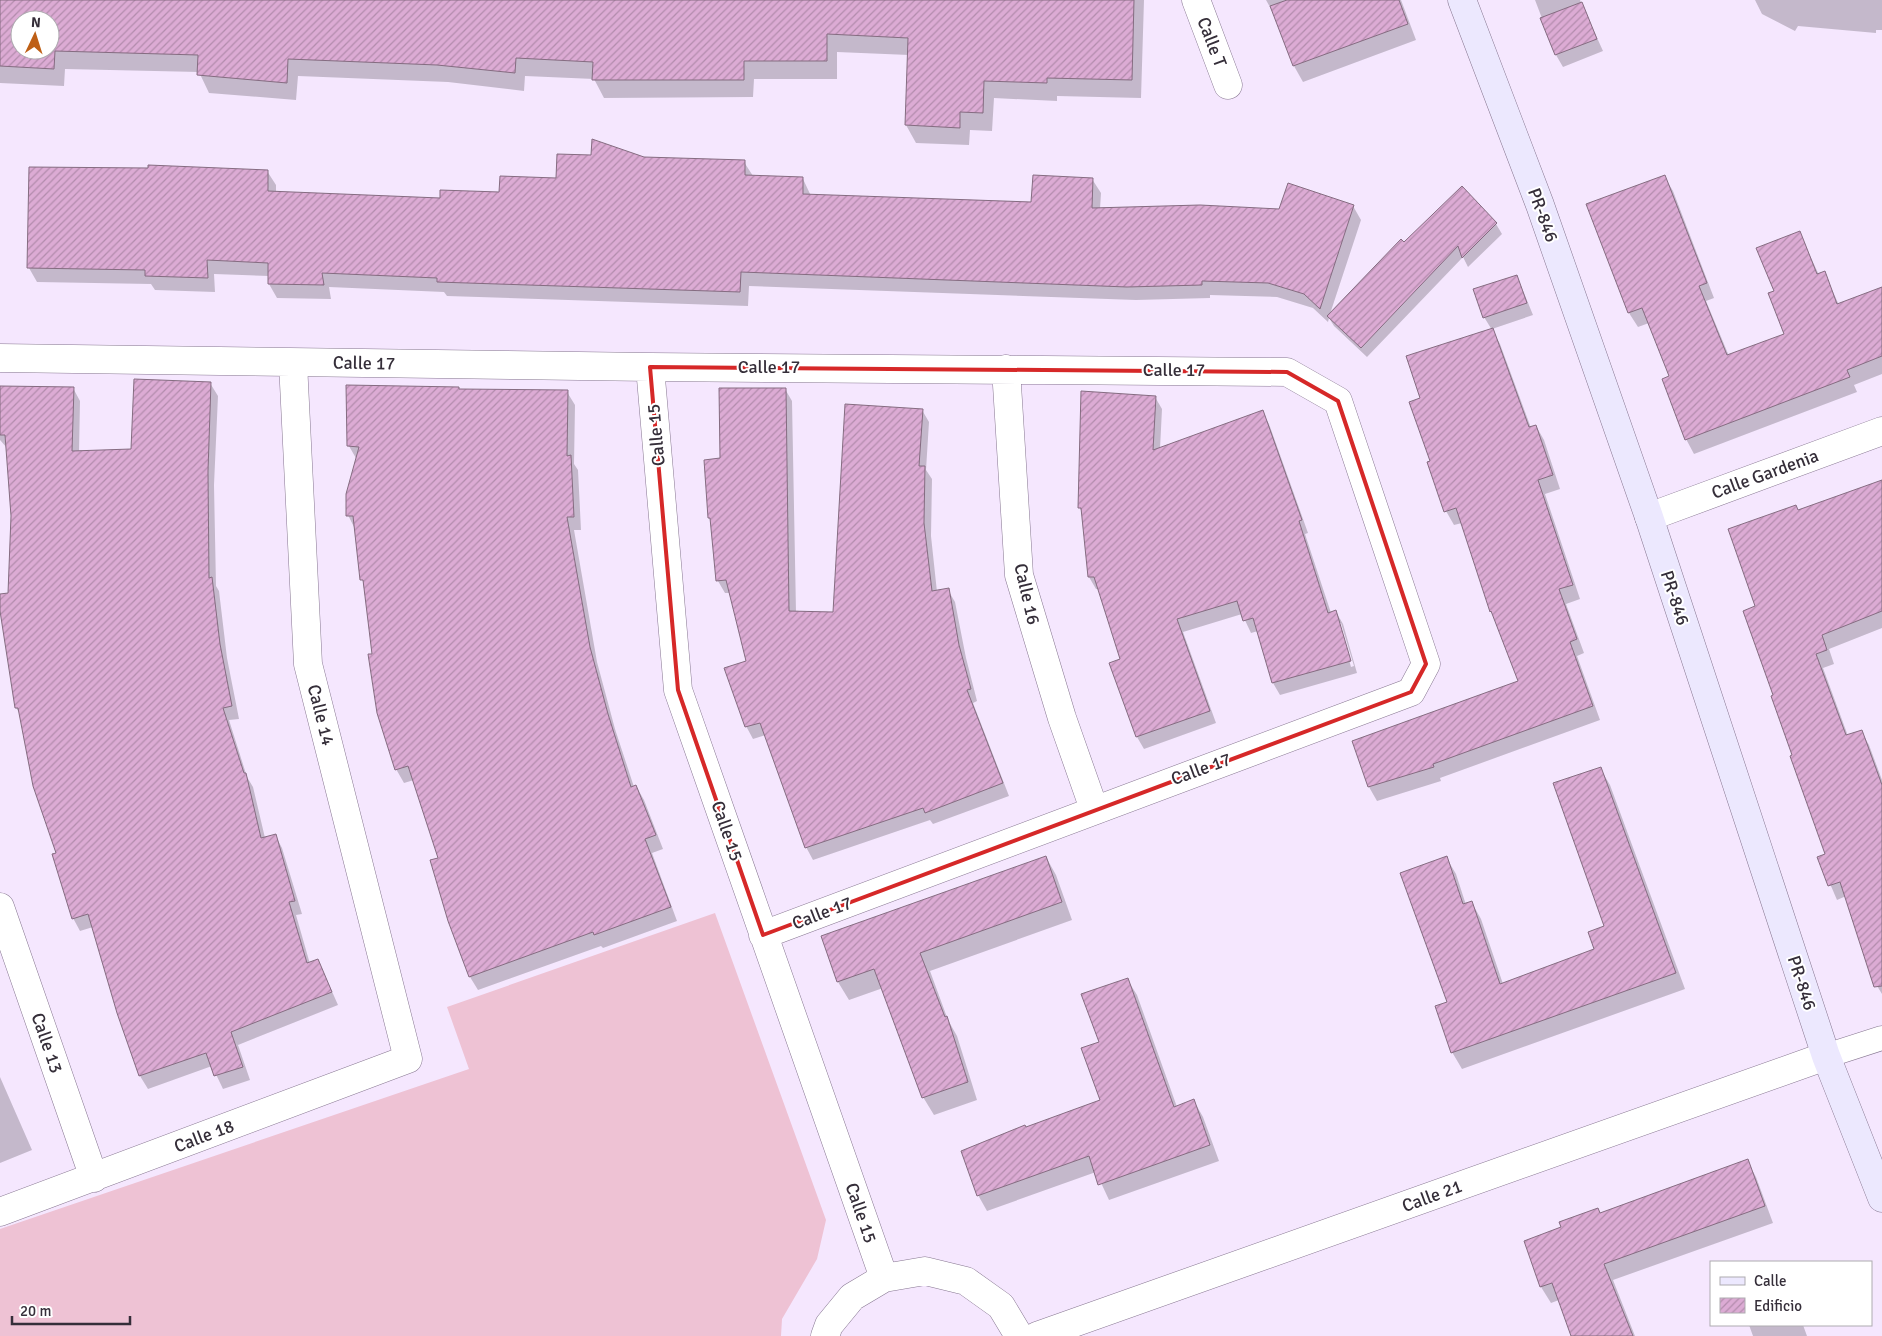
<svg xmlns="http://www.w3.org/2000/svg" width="1882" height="1336" font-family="Signika,sans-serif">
<defs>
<pattern id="building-hatch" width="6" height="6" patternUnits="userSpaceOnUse" patternTransform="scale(1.25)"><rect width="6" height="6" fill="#dcabd4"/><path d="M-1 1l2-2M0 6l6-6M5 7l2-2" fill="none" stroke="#b38cad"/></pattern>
</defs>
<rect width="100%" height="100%" fill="#f5e7fe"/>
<!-- garden -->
<path fill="#eec2d4" d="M 715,913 L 826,1220 L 817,1259 L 782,1319 L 781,1336 L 0,1336 L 0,1229 L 469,1069 L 447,1007 Z"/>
<!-- shadow -->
<path fill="#0003" fill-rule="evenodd" d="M 0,0 L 1144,0 L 1141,98 L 1057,96 L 1057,101 L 994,98 L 992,131 L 970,130 L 969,145 L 916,143 L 906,125 L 909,55 L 837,52 L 837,79 L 754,79 L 753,97 L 604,98 L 594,79 L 525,76 L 524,91 L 448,82 L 298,76 L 296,100 L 209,93 L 199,72 L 65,69 L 64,86 L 0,83 ZM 20,20 L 50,20 L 50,50 L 20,50 Z
M 1266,0 L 1401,0 L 1416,40 L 1303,82 L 1294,66 L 1275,16 Z
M 1535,0 L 1580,0 L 1603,51 L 1563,67 L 1556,55 Z
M 1755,0 L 1882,0 L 1882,30 L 1876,30 L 1876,33 L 1798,26 L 1795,31 L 1762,14 Z
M 644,158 L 744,162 L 753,176 L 803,179 L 811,196 L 1032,203 L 1092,179 L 1101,193 L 1100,209 L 1280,211 L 1353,206 L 1361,220 L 1330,314 L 1462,188 L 1496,224 L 1502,234 L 1468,267 L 1463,257 L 1367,357 L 1334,326 L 1329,318 L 1328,322 L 1313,308 L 1277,297 L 1210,295 L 1210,298 L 1136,300 L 749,286 L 748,306 L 447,296 L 444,292 L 329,287 L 331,299 L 277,298 L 269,284 L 269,276 L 214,274 L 215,292 L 155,290 L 151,284 L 37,282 L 29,268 L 267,171 L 276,185 L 276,192 L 441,199 L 500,193 Z
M 1664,176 L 1673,191 L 1714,298 L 1706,301 L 1729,356 L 1786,335 L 1775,292 L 1799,232 L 1819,275 L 1824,272 L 1839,305 L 1882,288 L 1882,374 L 1854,385 L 1857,392 L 1694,454 L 1686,439 L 1671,377 L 1649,323 L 1638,327 L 1629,313 L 1588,205 Z
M 1517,276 L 1533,315 L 1492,329 L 1500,344 L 1531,428 L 1536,426 L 1544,440 L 1560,489 L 1545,494 L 1580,599 L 1566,604 L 1584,653 L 1577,656 L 1600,720 L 1440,778 L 1441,781 L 1377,801 L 1369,787 L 1353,741 L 1520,681 L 1491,611 L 1462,523 L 1454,525 L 1446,511 L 1432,462 L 1422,399 L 1492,330 L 1484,317 Z
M 210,383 L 218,396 L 214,485 L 216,586 L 219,591 L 227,658 L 239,719 L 229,720 L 247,777 L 253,787 L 265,838 L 275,835 L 282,848 L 302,914 L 296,915 L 310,964 L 318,960 L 338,1005 L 238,1045 L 250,1080 L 223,1089 L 212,1066 L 148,1089 L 140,1076 L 118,1012 L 93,927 L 80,931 L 73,918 L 21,715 L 16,708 L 0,601 L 0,596 L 10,594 L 12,516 L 7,448 L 0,440 L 0,387 L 73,388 L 80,401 L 79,452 L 132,451 Z
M 785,389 L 792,401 L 796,612 L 834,613 L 922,410 L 929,422 L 926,470 L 932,479 L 931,536 L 937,592 L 948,590 L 955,602 L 966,658 L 977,701 L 973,703 L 1009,796 L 933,824 L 930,820 L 813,860 L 806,847 L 766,735 L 753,739 L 746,726 L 747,662 L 730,593 L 725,593 L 718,581 L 712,522 L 709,518 L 721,460 Z
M 460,390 L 567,392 L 575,405 L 574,464 L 578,470 L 581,530 L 574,530 L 597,662 L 615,729 L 634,787 L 636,786 L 644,800 L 663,849 L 652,853 L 677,921 L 603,948 L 601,946 L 478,990 L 470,977 L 449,921 L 439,859 L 414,780 L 404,783 L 396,769 L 374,655 L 355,529 L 348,515 L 357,460 L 349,446 Z
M 1155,397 L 1162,409 L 1160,449 L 1262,412 L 1269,424 L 1308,533 L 1305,534 L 1331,613 L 1336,612 L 1343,624 L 1357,673 L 1280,695 L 1273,683 L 1258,631 L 1251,633 L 1242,614 L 1183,632 L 1216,723 L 1144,749 L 1137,737 L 1110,664 L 1121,660 L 1099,589 L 1096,589 L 1089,577 L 1083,514 L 1079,507 ZM 1339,623 L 1341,623 L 1354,666 L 1351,667 Z
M 1882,481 L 1882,628 L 1829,649 L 1834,664 L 1823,668 L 1848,736 L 1861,731 L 1869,745 L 1882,780 L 1882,994 L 1874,981 L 1846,896 L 1837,900 L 1819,858 L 1827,855 L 1775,696 L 1757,607 L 1798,511 Z
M 1600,768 L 1610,785 L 1685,989 L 1462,1069 L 1452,1052 L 1448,1003 L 1446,857 L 1456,874 L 1466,905 L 1472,903 L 1481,919 L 1503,984 L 1596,950 L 1606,926 Z
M 1046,857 L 1056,875 L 1072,920 L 930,971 L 948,1020 L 957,1036 L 977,1100 L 934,1115 L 923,1097 L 883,988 L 849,1000 L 838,982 L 822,937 Z
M 1127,979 L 1137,995 L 1177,1107 L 1194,1101 L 1203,1117 L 1219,1161 L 1109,1200 L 1096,1172 L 987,1211 L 978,1195 L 1026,1129 L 1102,1101 L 1100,1042 Z
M 0,1077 L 32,1150 L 0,1163 Z
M 1747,1161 L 1756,1177 L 1773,1223 L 1613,1280 L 1635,1336 L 1573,1336 L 1559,1300 L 1551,1303 L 1541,1287 L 1525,1242 Z
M 1749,1325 L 1803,1325 L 1807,1336 L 1753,1336 Z"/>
<!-- building -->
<path fill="url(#building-hatch)" stroke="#856c81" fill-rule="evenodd" d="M 0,0 L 1134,0 L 1132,80 L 1047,78 L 1047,83 L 984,81 L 983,113 L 960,112 L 960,128 L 905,125 L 908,38 L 827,34 L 827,61 L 744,61 L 744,80 L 592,80 L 593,62 L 516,58 L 515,73 L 437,65 L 288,59 L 287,83 L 197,75 L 198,55 L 55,51 L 54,69 L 0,66 ZM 20,20 L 50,20 L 50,50 L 20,50 Z
M 1287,0 L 1399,0 L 1408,24 L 1293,66 L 1270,6 Z
M 1582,2 L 1597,39 L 1555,55 L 1540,18 Z
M 592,139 L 644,157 L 745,160 L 745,175 L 803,177 L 803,194 L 1031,202 L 1033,175 L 1093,178 L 1092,208 L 1200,205 L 1279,209 L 1288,183 L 1354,205 L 1320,309 L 1304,294 L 1268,283 L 1202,281 L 1202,285 L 1127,287 L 741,272 L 740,292 L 437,282 L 437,278 L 322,273 L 324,285 L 268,284 L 268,263 L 207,260 L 208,278 L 145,276 L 145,270 L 27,268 L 29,167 L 148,168 L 148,165 L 268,170 L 268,191 L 440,198 L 440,190 L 499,192 L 500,176 L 556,178 L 557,154 L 591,155 Z
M 1665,175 L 1707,283 L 1699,286 L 1727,355 L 1784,334 L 1768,293 L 1774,291 L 1756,248 L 1800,231 L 1817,274 L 1825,271 L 1837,304 L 1882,287 L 1882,356 L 1847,370 L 1850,377 L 1685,440 L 1662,379 L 1669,376 L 1642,308 L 1628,313 L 1586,204 Z
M 1462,186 L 1497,223 L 1462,258 L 1458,246 L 1361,348 L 1327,316 L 1401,239 L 1404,242 Z
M 1517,275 L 1527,303 L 1483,318 L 1473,289 Z
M 1493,328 L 1529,427 L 1536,425 L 1553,475 L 1538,480 L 1573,585 L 1559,589 L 1577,639 L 1570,642 L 1593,706 L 1433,764 L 1434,767 L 1368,787 L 1352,741 L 1518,681 L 1491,611 L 1490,612 L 1456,508 L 1444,512 L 1427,462 L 1430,461 L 1409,402 L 1420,398 L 1406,356 Z
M 134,379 L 211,382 L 208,471 L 209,578 L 212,577 L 220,644 L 232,706 L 223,708 L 244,773 L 246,773 L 261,838 L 276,834 L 295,901 L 289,902 L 307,963 L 318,959 L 332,992 L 231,1032 L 243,1067 L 214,1076 L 206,1053 L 139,1076 L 117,1013 L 88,914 L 72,919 L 52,854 L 56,853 L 33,786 L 18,708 L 15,708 L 0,611 L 0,594 L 8,593 L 11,516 L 5,435 L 0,435 L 0,386 L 74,387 L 72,451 L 131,449 Z
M 346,385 L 459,387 L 459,389 L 568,390 L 567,456 L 571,455 L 574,517 L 567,517 L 590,647 L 608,714 L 631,787 L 636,785 L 656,835 L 645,839 L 671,907 L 594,935 L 593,932 L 469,977 L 448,921 L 430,860 L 438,858 L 408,766 L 395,770 L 377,713 L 368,654 L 372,654 L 363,580 L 360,580 L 353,516 L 346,516 L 346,494 L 359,447 L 347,446 Z
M 719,388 L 786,388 L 789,611 L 833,612 L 845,404 L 923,409 L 919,466 L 925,466 L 924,523 L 932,591 L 949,588 L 959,645 L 971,689 L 967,690 L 1003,783 L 925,813 L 923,808 L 805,848 L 760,723 L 745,727 L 724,668 L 746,661 L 726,580 L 716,581 L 710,518 L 708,518 L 704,460 L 720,458 Z
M 1081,391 L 1156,396 L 1153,450 L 1263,410 L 1302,520 L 1299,521 L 1328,613 L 1336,610 L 1351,661 L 1272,683 L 1253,618 L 1243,621 L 1237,601 L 1177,619 L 1210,711 L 1136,737 L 1109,663 L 1120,659 L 1094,577 L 1088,577 L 1081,508 L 1078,508 Z
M 1882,480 L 1882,611 L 1822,635 L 1827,650 L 1816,654 L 1846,735 L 1862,730 L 1882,785 L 1882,986 L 1874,987 L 1840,882 L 1828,886 L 1817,857 L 1825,854 L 1790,756 L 1792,755 L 1771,696 L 1773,695 L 1743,611 L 1755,606 L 1728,529 L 1796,505 L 1798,510 Z
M 1601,767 L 1676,973 L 1451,1053 L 1435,1006 L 1447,1002 L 1400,873 L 1447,856 L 1463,904 L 1472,901 L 1500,984 L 1594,949 L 1588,932 L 1604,926 L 1553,783 Z
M 1046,856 L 1062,902 L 920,953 L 945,1017 L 947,1016 L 968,1082 L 922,1098 L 874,969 L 837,982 L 821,936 Z
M 1128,978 L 1174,1107 L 1194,1099 L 1210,1145 L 1098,1185 L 1089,1156 L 977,1196 L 961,1151 L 1025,1125 L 1026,1127 L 1100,1100 L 1081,1048 L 1099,1042 L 1081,994 Z
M 1748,1159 L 1765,1206 L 1604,1264 L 1633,1336 L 1571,1336 L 1552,1283 L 1540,1287 L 1524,1241 L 1561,1227 L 1559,1222 L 1598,1208 L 1600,1213 Z"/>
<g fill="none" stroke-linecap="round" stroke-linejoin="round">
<!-- lane casing -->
<g stroke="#877791" stroke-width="25">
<path id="lane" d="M 1826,1056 L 1882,1038"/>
</g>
<!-- street casing -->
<g stroke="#877791" stroke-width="29">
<path id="street" d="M 1196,0 L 1228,85
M 0,358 L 650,367 L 1287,372 L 1338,401 L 1426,664 L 1411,692 L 763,935
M 650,367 L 678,690 L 884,1278
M 1006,369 L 1019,575 L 1062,718 L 1094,809
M 1649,517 L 1882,431
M 0,907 L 94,1178
M 0,1212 L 408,1059 L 308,664 L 293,363
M 825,1336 L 829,1325 L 852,1297 L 884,1278 L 925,1271 L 966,1281 L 1001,1306 L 1019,1336
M 1037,1336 L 1826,1056"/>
</g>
<!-- secondary casing -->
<g stroke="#877791" stroke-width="29">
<path id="secondary" d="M 1462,0 L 1540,205 L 1649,517 L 1826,1056 L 1882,1198"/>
</g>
<!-- lane -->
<use href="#lane" stroke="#fff" stroke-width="24"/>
<!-- street -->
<use href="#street" stroke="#fff" stroke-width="28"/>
<!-- secondary -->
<use href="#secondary" stroke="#ece8fe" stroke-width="28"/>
</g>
<!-- marked area -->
<path fill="none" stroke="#d62828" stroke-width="4" stroke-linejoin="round" d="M 650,367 L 1287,372 L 1338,401 L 1426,664 L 1411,692 L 763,935 L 678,690 Z"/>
<g text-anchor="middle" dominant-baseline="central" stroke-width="4" stroke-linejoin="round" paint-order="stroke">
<!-- street labels -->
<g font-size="18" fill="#352e39" stroke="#fff">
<text transform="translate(1212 42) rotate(69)">Calle T</text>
<text transform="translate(1543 215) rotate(70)">PR-846</text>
<text transform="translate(364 363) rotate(1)">Calle 17</text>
<text x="769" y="367">Calle 17</text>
<text x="1174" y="370">Calle 17</text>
<text transform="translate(656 435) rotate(-95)">Calle 15</text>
<text transform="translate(1765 474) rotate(-20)">Calle Gardenia</text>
<text transform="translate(1027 594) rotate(77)">Calle 16</text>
<text transform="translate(1675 598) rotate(72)">PR-846</text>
<text transform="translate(321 715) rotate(76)">Calle 14</text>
<text transform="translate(1201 769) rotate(-20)">Calle 17</text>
<text transform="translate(727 831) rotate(71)">Calle 15</text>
<text transform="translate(822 913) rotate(-21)">Calle 17</text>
<text transform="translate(1802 983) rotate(72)">PR-846</text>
<text transform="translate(47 1043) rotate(71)">Calle 13</text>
<text transform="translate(204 1136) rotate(-21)">Calle 18</text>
<text transform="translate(1432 1196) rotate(-20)">Calle 21</text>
<text transform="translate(861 1213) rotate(71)">Calle 15</text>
</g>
</g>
<!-- legend -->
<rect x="1710" y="1261" width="162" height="65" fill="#ffffff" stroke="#aeabb0"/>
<rect x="1720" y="1277" width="25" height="8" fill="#ece8fe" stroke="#aeabb0"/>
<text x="1754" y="1286" font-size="15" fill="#352e39">Calle</text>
<rect x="1720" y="1298" width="25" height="15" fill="url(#building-hatch)" stroke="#aeabb0"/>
<text x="1754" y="1311" font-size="15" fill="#352e39">Edificio</text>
<!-- north arrow -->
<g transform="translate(35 35) rotate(4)"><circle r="24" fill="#ffffff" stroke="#aeabb0"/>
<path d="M0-4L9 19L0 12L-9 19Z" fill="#be5f16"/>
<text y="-8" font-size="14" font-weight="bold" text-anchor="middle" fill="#352e39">N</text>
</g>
<!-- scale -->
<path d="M12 1316v8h118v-8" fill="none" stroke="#352e39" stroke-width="2.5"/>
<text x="20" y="1316" font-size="15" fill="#352e39" stroke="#ffffff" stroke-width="4" paint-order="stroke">20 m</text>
</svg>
